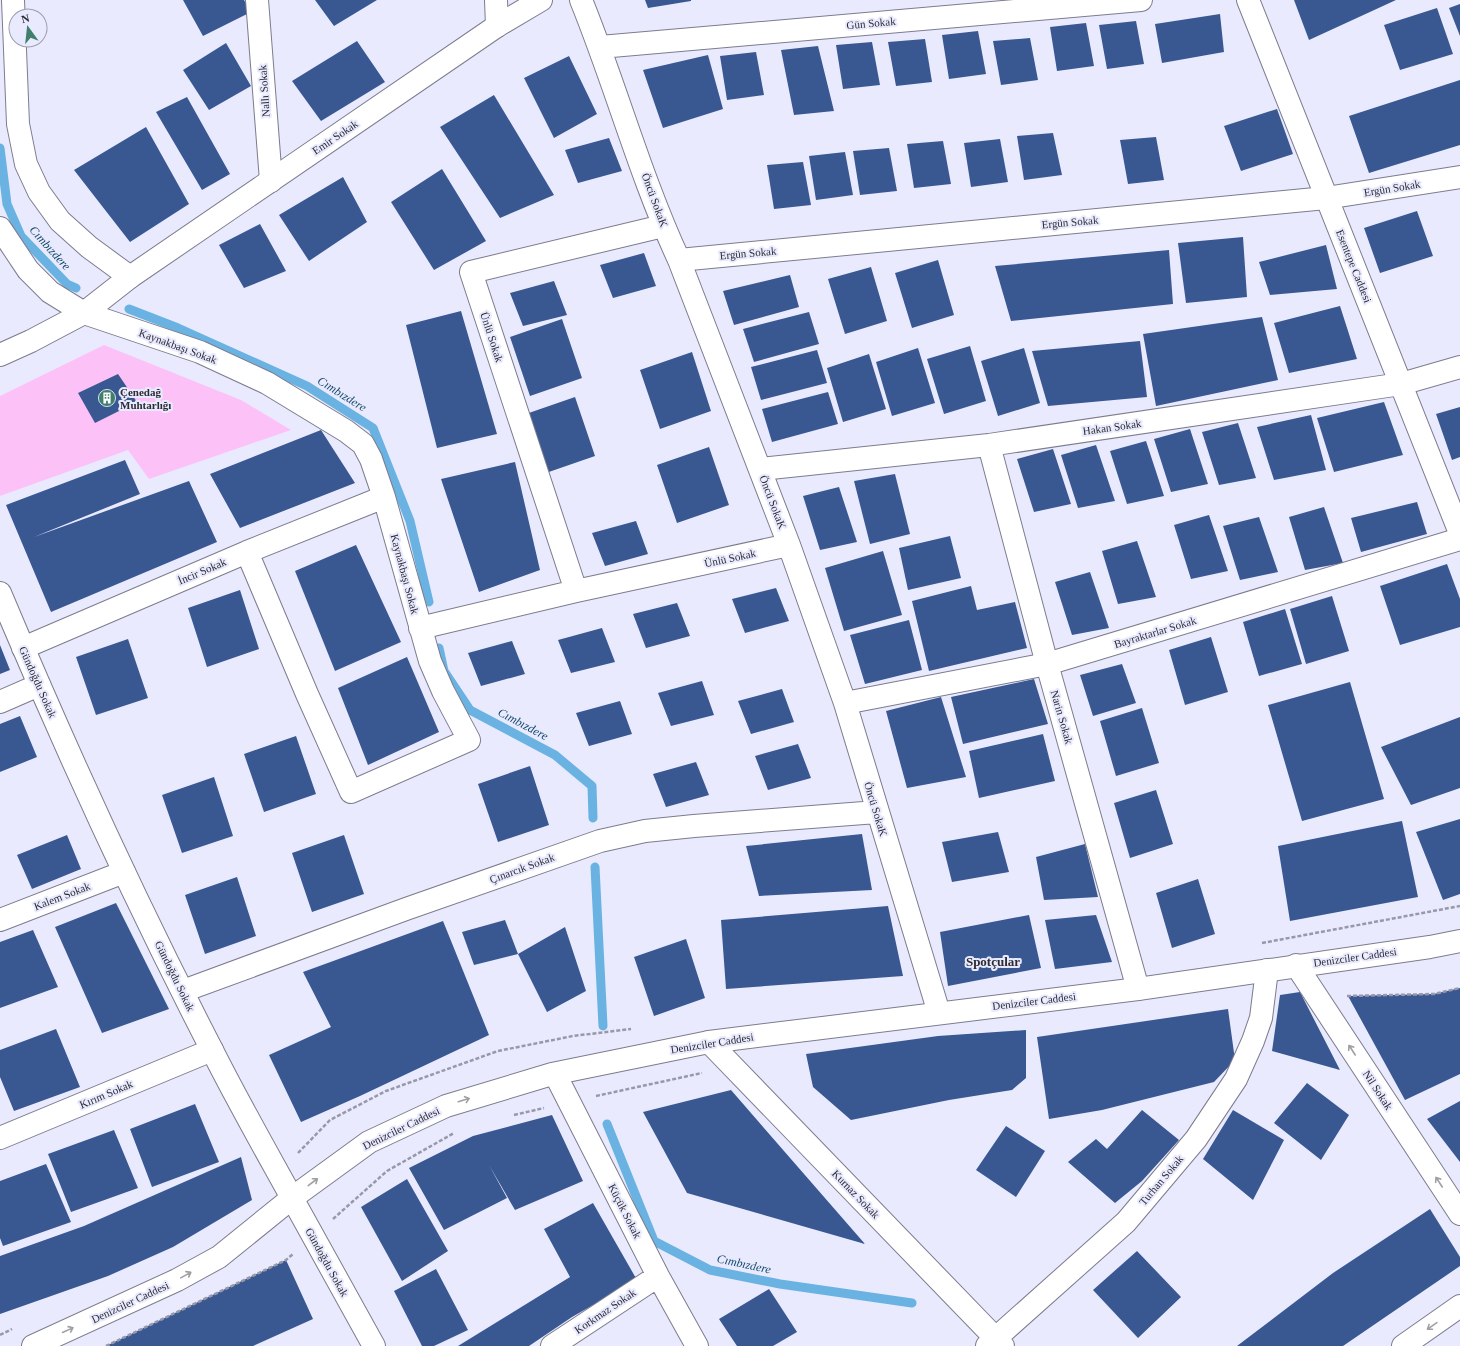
<svg xmlns="http://www.w3.org/2000/svg" width="1460" height="1346" font-family="Georgia,serif">
<rect width="100%" height="100%" fill="#e9eafe"/>
<!-- green -->
<path fill="#fcc2f8" d="M 104,345 L 241,400 L 291,430 L 149,479 L 128,450 L 0,496 L 0,396 Z"/>
<g fill="none" stroke-linecap="round" stroke-linejoin="round">
<!-- stream -->
<path stroke="#6ab2e1" stroke-width="9" d="M 0,148 L 7,204 L 21,236 L 67,284 L 76,288
M 129,309 L 178,328 L 307,386 L 373,428 L 410,521 L 429,602
M 439,648 L 444,671 L 470,710 L 555,755 L 592,786 L 593,818
M 595,867 L 603,1026
M 607,1124 L 654,1241 L 710,1270 L 780,1284 L 912,1303"/>
</g>
<!-- building -->
<path fill="#395891" d="M 183,0 L 244,0 L 251,12 L 203,36 Z
M 315,0 L 377,0 L 334,26 Z
M 645,0 L 691,0 L 691,1 L 648,8 Z
M 1294,0 L 1396,0 L 1309,40 Z
M 1460,4 L 1460,36 L 1449,8 Z
M 1437,8 L 1453,54 L 1400,70 L 1384,25 Z
M 1220,14 L 1224,52 L 1162,63 L 1155,24 Z
M 1136,21 L 1144,64 L 1107,69 L 1099,25 Z
M 1086,23 L 1094,66 L 1057,71 L 1050,27 Z
M 978,31 L 986,74 L 949,79 L 942,35 Z
M 1030,38 L 1038,80 L 1001,85 L 993,41 Z
M 925,39 L 932,82 L 896,86 L 888,42 Z
M 357,41 L 385,82 L 321,121 L 292,81 Z
M 872,42 L 880,85 L 843,89 L 836,45 Z
M 226,43 L 251,86 L 209,110 L 183,70 Z
M 818,46 L 834,111 L 794,115 L 781,50 Z
M 756,52 L 764,95 L 727,100 L 720,56 Z
M 708,55 L 723,109 L 663,128 L 643,70 Z
M 569,56 L 597,114 L 554,138 L 524,78 Z
M 1460,80 L 1460,145 L 1369,173 L 1349,116 Z
M 494,95 L 554,195 L 500,218 L 440,127 Z
M 187,97 L 230,174 L 202,190 L 156,112 Z
M 1277,109 L 1293,154 L 1241,171 L 1224,126 Z
M 146,127 L 189,204 L 130,242 L 74,170 Z
M 1053,133 L 1062,175 L 1024,180 L 1017,136 Z
M 1156,137 L 1164,180 L 1128,184 L 1120,140 Z
M 609,138 L 622,171 L 578,183 L 565,150 Z
M 1000,139 L 1008,182 L 971,187 L 964,143 Z
M 943,141 L 951,184 L 914,188 L 907,144 Z
M 889,148 L 897,191 L 860,195 L 853,151 Z
M 845,152 L 853,195 L 816,200 L 809,156 Z
M 803,162 L 811,205 L 774,209 L 767,165 Z
M 442,169 L 486,241 L 434,270 L 391,202 Z
M 343,177 L 367,222 L 309,261 L 279,215 Z
M 1417,211 L 1433,256 L 1380,273 L 1364,228 Z
M 260,224 L 286,271 L 244,288 L 219,245 Z
M 1243,237 L 1247,297 L 1186,303 L 1178,243 Z
M 1326,245 L 1337,289 L 1270,295 L 1259,262 Z
M 1169,250 L 1173,304 L 1011,321 L 995,266 Z
M 644,253 L 656,286 L 613,298 L 600,265 Z
M 938,260 L 954,315 L 912,328 L 895,273 Z
M 871,267 L 887,321 L 845,334 L 828,279 Z
M 790,275 L 799,307 L 734,325 L 723,291 Z
M 554,281 L 567,315 L 523,326 L 510,293 Z
M 1340,306 L 1357,359 L 1289,373 L 1274,323 Z
M 461,311 L 497,434 L 437,448 L 406,325 Z
M 809,312 L 819,344 L 754,362 L 743,329 Z
M 1262,317 L 1278,380 L 1156,406 L 1143,334 Z
M 562,319 L 582,378 L 530,396 L 510,337 Z
M 1140,341 L 1147,397 L 1048,406 L 1032,351 Z
M 970,346 L 986,401 L 944,414 L 927,359 Z
M 918,348 L 935,403 L 892,416 L 876,362 Z
M 1024,348 L 1040,403 L 998,416 L 981,361 Z
M 817,350 L 827,383 L 761,400 L 751,367 Z
M 692,352 L 711,411 L 660,429 L 640,370 Z
M 869,354 L 886,409 L 843,422 L 827,368 Z
M 118,374 L 137,402 L 95,423 L 78,393 Z
M 828,392 L 838,424 L 772,442 L 762,409 Z
M 575,397 L 595,456 L 543,474 L 523,415 Z
M 1384,402 L 1403,455 L 1334,472 L 1317,418 Z
M 1460,407 L 1460,457 L 1452,460 L 1436,414 Z
M 1311,415 L 1326,470 L 1274,480 L 1257,427 Z
M 1238,423 L 1256,478 L 1219,485 L 1202,432 Z
M 1190,429 L 1208,484 L 1171,492 L 1154,439 Z
M 321,430 L 355,483 L 240,528 L 210,474 Z
M 1146,441 L 1164,496 L 1127,504 L 1110,451 Z
M 1096,445 L 1115,501 L 1078,508 L 1061,455 Z
M 709,447 L 729,505 L 677,523 L 657,465 Z
M 1053,449 L 1071,504 L 1034,512 L 1017,459 Z
M 125,460 L 140,494 L 34,537 L 189,481 L 217,542 L 51,612 L 6,505 Z
M 515,462 L 540,570 L 479,592 L 441,479 Z
M 895,474 L 910,534 L 870,544 L 854,481 Z
M 839,487 L 857,542 L 820,550 L 803,496 Z
M 1417,502 L 1427,534 L 1361,552 L 1351,518 Z
M 1324,507 L 1343,563 L 1305,570 L 1289,517 Z
M 1209,515 L 1228,571 L 1191,579 L 1174,525 Z
M 1259,517 L 1278,572 L 1240,580 L 1223,526 Z
M 636,521 L 648,554 L 605,566 L 592,533 Z
M 950,536 L 961,578 L 908,590 L 899,548 Z
M 1137,541 L 1156,597 L 1118,604 L 1102,551 Z
M 356,545 L 401,642 L 335,671 L 295,571 Z
M 883,551 L 902,615 L 844,631 L 825,568 Z
M 1447,564 L 1460,599 L 1460,627 L 1400,645 L 1380,586 Z
M 1090,572 L 1109,628 L 1072,635 L 1055,582 Z
M 971,586 L 977,610 L 1015,602 L 1027,648 L 929,671 L 912,601 Z
M 776,588 L 789,621 L 745,633 L 732,599 Z
M 240,590 L 259,649 L 207,667 L 188,608 Z
M 1332,596 L 1349,651 L 1306,664 L 1290,609 Z
M 677,603 L 690,636 L 646,648 L 633,614 Z
M 1285,609 L 1302,664 L 1259,676 L 1243,622 Z
M 909,620 L 922,670 L 865,684 L 850,635 Z
M 602,628 L 615,662 L 571,673 L 558,640 Z
M 1211,637 L 1228,692 L 1185,705 L 1169,650 Z
M 128,639 L 148,698 L 96,715 L 76,657 Z
M 512,641 L 525,674 L 481,686 L 468,653 Z
M 0,645 L 10,670 L 0,674 Z
M 407,657 L 439,732 L 368,765 L 338,688 Z
M 1122,664 L 1136,703 L 1093,716 L 1080,675 Z
M 1034,679 L 1048,724 L 963,744 L 951,697 Z
M 702,681 L 714,715 L 671,726 L 658,693 Z
M 1350,682 L 1384,799 L 1302,821 L 1268,705 Z
M 782,689 L 794,722 L 751,734 L 738,701 Z
M 941,697 L 966,777 L 907,788 L 886,711 Z
M 620,701 L 632,734 L 589,746 L 576,713 Z
M 1142,708 L 1159,763 L 1116,776 L 1100,721 Z
M 20,716 L 37,757 L 0,772 L 0,724 Z
M 1460,717 L 1460,788 L 1411,805 L 1381,747 Z
M 1043,734 L 1055,781 L 979,798 L 969,751 Z
M 296,736 L 316,794 L 264,812 L 244,754 Z
M 798,744 L 811,778 L 768,790 L 755,756 Z
M 696,762 L 709,795 L 666,807 L 653,774 Z
M 530,766 L 549,825 L 498,842 L 478,784 Z
M 214,777 L 233,836 L 182,853 L 162,795 Z
M 1156,790 L 1173,844 L 1130,858 L 1114,803 Z
M 1460,819 L 1460,894 L 1443,900 L 1416,832 Z
M 1402,821 L 1418,897 L 1290,921 L 1278,846 Z
M 998,832 L 1009,872 L 952,882 L 942,842 Z
M 862,834 L 872,890 L 759,896 L 746,846 Z
M 67,835 L 81,869 L 32,889 L 17,855 Z
M 344,835 L 364,894 L 312,912 L 292,853 Z
M 1085,844 L 1098,897 L 1044,900 L 1036,857 Z
M 237,877 L 256,936 L 205,954 L 185,895 Z
M 1198,879 L 1215,934 L 1172,948 L 1156,893 Z
M 116,903 L 169,1009 L 102,1033 L 55,927 Z
M 888,906 L 903,976 L 726,989 L 721,920 Z
M 1029,915 L 1041,968 L 948,986 L 940,932 Z
M 1096,915 L 1112,962 L 1055,969 L 1045,920 Z
M 505,920 L 518,954 L 474,965 L 462,932 Z
M 443,921 L 489,1035 L 360,1096 L 301,1122 L 269,1055 L 331,1027 L 303,972 Z
M 565,927 L 586,991 L 547,1012 L 518,954 Z
M 33,930 L 58,987 L 0,1008 L 0,942 Z
M 686,939 L 705,998 L 654,1016 L 634,957 Z
M 1460,988 L 1460,1074 L 1405,1100 L 1348,996 L 1434,994 Z
M 1300,992 L 1340,1070 L 1272,1051 L 1280,995 Z
M 1228,1009 L 1235,1060 L 1214,1082 L 1102,1110 L 1049,1119 L 1037,1037 Z
M 56,1029 L 80,1087 L 14,1111 L 0,1077 L 0,1050 Z
M 1026,1030 L 1026,1078 L 1012,1090 L 949,1100 L 851,1120 L 813,1087 L 806,1054 L 938,1036 Z
M 1307,1083 L 1349,1115 L 1321,1160 L 1274,1123 Z
M 731,1090 L 865,1244 L 687,1193 L 643,1112 Z
M 1460,1101 L 1460,1162 L 1427,1119 Z
M 195,1104 L 219,1162 L 152,1187 L 130,1129 Z
M 1142,1110 L 1179,1140 L 1142,1181 L 1115,1203 L 1068,1162 L 1096,1139 L 1107,1149 Z
M 1233,1110 L 1284,1140 L 1253,1200 L 1203,1159 Z
M 552,1115 L 583,1181 L 515,1210 L 489,1165 L 507,1198 L 444,1230 L 409,1168 L 473,1136 Z
M 1006,1126 L 1045,1151 L 1016,1197 L 976,1170 Z
M 114,1130 L 138,1188 L 71,1212 L 48,1154 Z
M 241,1157 L 252,1200 L 173,1247 L 108,1276 L 0,1314 L 0,1256 L 84,1226 Z
M 46,1164 L 71,1222 L 3,1246 L 0,1238 L 0,1181 Z
M 407,1179 L 448,1251 L 402,1281 L 361,1207 Z
M 593,1203 L 637,1280 L 572,1317 L 529,1346 L 458,1346 L 570,1277 L 544,1229 Z
M 1430,1209 L 1460,1257 L 1460,1266 L 1343,1346 L 1237,1346 L 1333,1273 Z
M 1137,1251 L 1181,1297 L 1138,1338 L 1093,1290 Z
M 286,1260 L 313,1319 L 253,1346 L 106,1346 Z
M 436,1269 L 468,1330 L 434,1346 L 422,1346 L 394,1291 Z
M 769,1289 L 797,1332 L 773,1346 L 737,1346 L 719,1319 Z"/>
<g fill="none" stroke-linecap="round" stroke-linejoin="round">
<!-- minor casing -->
<g stroke="#7c7c8e" stroke-width="24">
<path id="minor" d="M 13,0 L 18,124 L 26,164 L 39,192 L 60,221 L 89,247 L 130,277
M 257,0 L 271,181
M 496,0 L 497,26
M 581,0 C 616,86 640,176 679,260 L 789,545 L 845,703 L 939,1013
M 600,47 L 1141,0
M 0,228 L 28,270 L 50,292 L 84,313 L 200,352 L 267,383 L 346,431 L 363,444 L 371,459 L 384,497 L 430,661 L 443,691 L 469,740 L 351,792 L 307,694 L 247,552
M 679,260 L 1326,198 L 1460,177
M 989,445 L 1047,664 L 1138,989
M 761,469 L 989,445 L 1401,384 L 1460,367
M 576,591 L 471,272 L 663,226
M 420,628 L 576,591 L 789,545
M 23,648 L 247,552 L 384,497
M 0,702 L 39,685
M 845,703 L 1047,664 L 1460,539
M 0,920 L 124,872
M 1296,965 L 1460,1214
M 183,991 L 406,909 L 600,841 L 645,831 L 694,826 L 877,812
M 709,1042 L 1003,1346
M 555,1074 L 658,1276 L 697,1346
M 0,1138 L 212,1050
M 292,1198 L 374,1346
M 552,1346 L 658,1276
M 987,1346 L 1126,1222 L 1196,1139 L 1236,1079 L 1253,1041 L 1261,1018 L 1267,970"/>
</g>
<!-- tertiary casing -->
<g stroke="#7c7c8e" stroke-width="24">
<path id="tertiary" d="M 1248,0 L 1460,533
M 0,355 L 31,341 L 84,313 L 130,277 L 497,26 L 541,0
M 0,593 C 65,748 135,901 212,1050 C 237,1100 265,1149 292,1198"/>
</g>
<!-- secondary casing -->
<g stroke="#7c7c8e" stroke-width="24">
<path id="secondary" d="M 1403,1346 L 1460,1306"/>
</g>
<!-- primary casing -->
<g stroke="#7c7c8e" stroke-width="24">
<path id="primary" d="M 33,1346 L 177,1280 L 219,1257 L 292,1198 L 369,1142 L 446,1106 L 552,1074 L 709,1042 L 1138,989 L 1430,947 L 1460,941"/>
</g>
<!-- path -->
<path stroke="#9899a8" stroke-width="2.5" stroke-dasharray="4 2" stroke-linecap="butt" d="M 1262,943 L 1460,906
M 1347,996 L 1434,994 L 1460,988
M 596,1096 L 702,1073
M 514,1115 L 544,1108
M 298,1153 L 330,1120 L 386,1091 L 498,1051 L 573,1036 L 631,1029
M 333,1219 L 387,1171 L 454,1133
M 0,1335 L 12,1329
M 106,1346 L 286,1260 L 293,1254"/>
<!-- minor -->
<use href="#minor" stroke="#fff" stroke-width="22"/>
<!-- tertiary -->
<use href="#tertiary" stroke="#fff" stroke-width="22"/>
<!-- secondary -->
<use href="#secondary" stroke="#fff" stroke-width="22"/>
<!-- primary -->
<use href="#primary" stroke="#fff" stroke-width="22"/>
</g>
<!-- one-way arrows -->
<defs><path id="oneway-shaft" d="M-6 0H5M1.5-3L5.5 0L1.5 3" fill="none" stroke-width="1.6" stroke-linecap="round" stroke-linejoin="round"/></defs>
<g stroke="#a0a0a3">
<use href="#oneway-shaft" transform="translate(1352 1050) rotate(-123)"/>
<use href="#oneway-shaft" transform="translate(464 1100) rotate(-17)"/>
<use href="#oneway-shaft" transform="translate(313 1182) rotate(-37)"/>
<use href="#oneway-shaft" transform="translate(1439 1182) rotate(-123)"/>
<use href="#oneway-shaft" transform="translate(186 1275) rotate(-29)"/>
<use href="#oneway-shaft" transform="translate(1432 1326) rotate(145)"/>
<use href="#oneway-shaft" transform="translate(68 1330) rotate(-25)"/>
</g>
<!-- icons -->
<defs>
<g id="building-disc" transform="scale(0.9)"><circle r="9.5" fill="#3f7f6c" stroke="#e9eafe"/><path d="M-4-6H4V6H1V3H-1V6H-4ZM-2.5-4.3h1.7v1.8h-1.7ZM.8-4.3h1.7v1.8H.8ZM-2.5-1h1.7V.8h-1.7ZM.8-1h1.7V.8H.8Z" fill="#fff"/></g>
</defs>
<g fill-rule="evenodd">
<use href="#building-disc" x="107" y="398"/>
</g>
<g text-anchor="middle" dominant-baseline="central" stroke-width="4" stroke-linejoin="round" paint-order="stroke">
<!-- street labels -->
<g font-size="11" fill="#2b2c33" stroke="#e9eafe">
<text transform="translate(871 23) rotate(-5)">Gün Sokak</text>
<text transform="translate(264 91) rotate(-94)">Nallı Sokak</text>
<text transform="translate(335 137) rotate(-34)">Emir Sokak</text>
<text transform="translate(1392 188) rotate(-9)">Ergün Sokak</text>
<text transform="translate(655 200) rotate(70)">Öncü SokaK</text>
<text transform="translate(1070 222) rotate(-5)">Ergün Sokak</text>
<text transform="translate(748 253) rotate(-5)">Ergün Sokak</text>
<text transform="translate(1354 266) rotate(68)">Esentepe Caddesi</text>
<text transform="translate(492 337) rotate(72)">Ünlü Sokak</text>
<text transform="translate(178 346) rotate(20)">Kaynakbaşı Sokak</text>
<text transform="translate(1112 427) rotate(-8)">Hakan Sokak</text>
<text transform="translate(773 502) rotate(69)">Öncü SokaK</text>
<text transform="translate(730 558) rotate(-12)">Ünlü Sokak</text>
<text transform="translate(202 571) rotate(-23)">İncir Sokak</text>
<text transform="translate(405 574) rotate(75)">Kaynakbaşı Sokak</text>
<text transform="translate(1155 632) rotate(-17)">Bayraktarlar Sokak</text>
<text transform="translate(38 682) rotate(66)">Gündoğdu Sokak</text>
<text transform="translate(1062 717) rotate(74)">Narin Sokak</text>
<text transform="translate(876 809) rotate(73)">Öncü SokaK</text>
<text transform="translate(522 868) rotate(-20)">Çınarcık Sokak</text>
<text transform="translate(62 896) rotate(-21)">Kalem Sokak</text>
<text transform="translate(1355 957) rotate(-8)">Denizciler Caddesi</text>
<text transform="translate(175 976) rotate(64)">Gündoğdu Sokak</text>
<text transform="translate(1034 1001) rotate(-7)">Denizciler Caddesi</text>
<text transform="translate(712 1043) rotate(-9)">Denizciler Caddesi</text>
<text transform="translate(1378 1090) rotate(57)">Nil Sokak</text>
<text transform="translate(106 1094) rotate(-23)">Kırım Sokak</text>
<text transform="translate(401 1128) rotate(-26)">Denizciler Caddesi</text>
<text transform="translate(1161 1180) rotate(-50)">Turhan Sokak</text>
<text transform="translate(856 1194) rotate(46)">Kurnaz Sokak</text>
<text transform="translate(625 1211) rotate(63)">Küçük Sokak</text>
<text transform="translate(327 1262) rotate(61)">Gündoğdu Sokak</text>
<text transform="translate(130 1302) rotate(-25)">Denizciler Caddesi</text>
<text transform="translate(605 1311) rotate(-34)">Korkmaz Sokak</text>
</g>
<!-- poi labels -->
<g font-size="11" font-weight="bold" fill="#2b2c33" stroke="#e9eafe" text-anchor="start">
<text x="120" y="392">Çenedağ<tspan x="120" dy="13">Muhtarlığı</tspan></text>
</g>
<!-- water labels -->
<g font-size="12" font-style="italic" fill="#134a6b" stroke="#e9eafe">
<text transform="translate(50 248) rotate(48)">Cımbızdere</text>
<text transform="translate(342 394) rotate(32)">Cımbızdere</text>
<text transform="translate(523 724) rotate(28)">Cımbızdere</text>
<text transform="translate(744 1264) rotate(12)">Cımbızdere</text>
</g>
<!-- quarter labels -->
<g font-size="13" font-weight="bold" fill="#2b2c33" stroke="#e9eafe">
<text x="993" y="961">Spotçular</text>
</g>
</g>
<!-- north arrow -->
<g transform="translate(28 28) rotate(345)"><circle r="19" fill="#e9eafe" stroke="#9d9ead"/>
<path d="M0-3L7 15L0 10L-7 15Z" fill="#3f7f6c"/>
<text y="-6" font-size="11" font-weight="bold" text-anchor="middle" fill="#2b2c33">N</text>
</g>
</svg>
